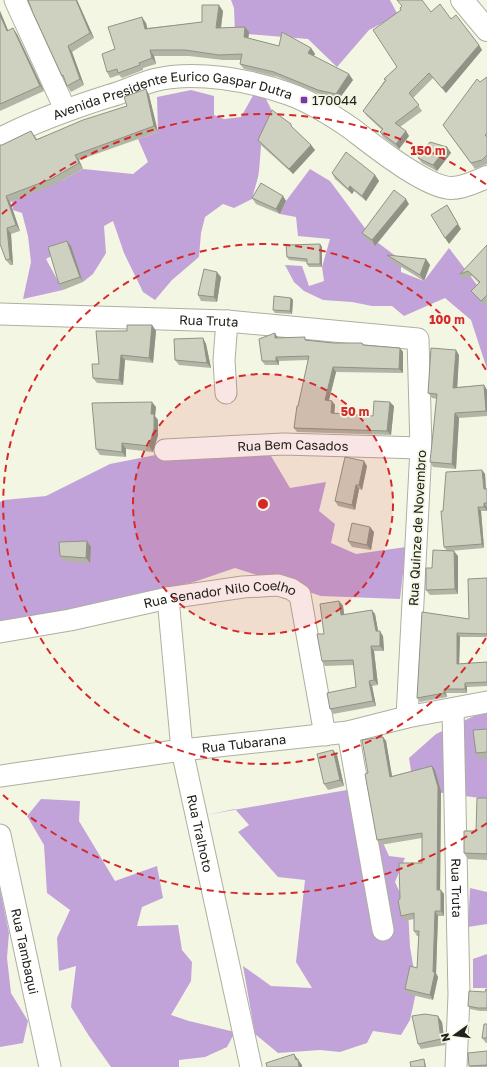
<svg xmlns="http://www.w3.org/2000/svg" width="487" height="1067" font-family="'Golos Text',sans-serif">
<rect width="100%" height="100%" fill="#f4f6e4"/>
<!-- forest -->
<path fill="#c1a3d9" d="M 231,0 L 390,0 L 398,15 L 369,30 L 337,67 L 308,39 L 235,33 L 234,8 Z
M 259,85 L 272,111 C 259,136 262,145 259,171 C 258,180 254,190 252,199 L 234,208 L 223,204 L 205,217 L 201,233 L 199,257 L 172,280 L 155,300 L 143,292 L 124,253 L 113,221 L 104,226 L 106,253 L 93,274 L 83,282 L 70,246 L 46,259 L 63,290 L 23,299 L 31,262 L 28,236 L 22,213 L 13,210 L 12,201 L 63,180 L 83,169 L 133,174 L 148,162 L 138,139 L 158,132 L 157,97 L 191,90 L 214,96 L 214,115 L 224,119 L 241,117 Z
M 310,169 L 330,181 L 373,239 L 401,260 L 401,272 L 424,281 L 449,248 L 487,298 L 487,369 L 471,320 L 445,298 L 404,316 L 392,306 L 372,306 L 352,302 L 323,300 L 304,291 L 294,282 L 285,265 L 302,266 L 309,286 L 324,281 L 322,267 L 330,239 L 298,236 L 296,217 L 280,214 L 286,201 Z
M 216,443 L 271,456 L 290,488 L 326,482 L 319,511 L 335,524 L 331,543 L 356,554 L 406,547 L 400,599 L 321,596 L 235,568 L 194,582 L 137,595 L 92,609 L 0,621 L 0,502 L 4,500 L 46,496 L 110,464 Z
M 487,713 L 487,799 L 414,789 L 409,758 L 436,734 L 474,716 Z
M 358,788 L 389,856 L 405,858 L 395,882 L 408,910 L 410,947 L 417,988 L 410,1020 L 401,1035 L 373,1031 L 367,1043 L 340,1052 L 320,1050 L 278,1053 L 255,1034 L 243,966 L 271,986 L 312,988 L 296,962 L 305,880 L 278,877 L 238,832 L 249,825 L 235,809 L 206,815 Z
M 41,799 L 80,801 L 79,821 L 115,881 L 157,866 L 163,898 L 142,907 L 137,926 L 178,925 L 182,950 L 192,962 L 191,981 L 171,1015 L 189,1021 L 235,1032 L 227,1047 L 205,1057 L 179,1060 L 179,1067 L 111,1067 L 89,1036 L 71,1007 L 76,966 L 59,971 L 57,938 L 70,910 L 47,893 L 44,845 L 27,816 Z
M 470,888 L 487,892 L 487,924 L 468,927 Z
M 0,889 L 9,933 L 7,958 L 11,993 L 28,1021 L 23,1043 L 0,1047 Z
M 487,954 L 487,988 L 473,988 L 473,959 Z"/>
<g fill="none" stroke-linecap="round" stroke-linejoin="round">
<!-- street casing -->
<g stroke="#aeb09f" stroke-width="23">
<g id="street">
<path d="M 15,0 L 65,109"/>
<path id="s1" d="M 0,314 L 227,321 L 418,339 L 421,448 L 407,717"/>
<path d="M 226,393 L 224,360 L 227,321"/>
<path id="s2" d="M 165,450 L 283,444 L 421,448"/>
<path id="s3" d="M 168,598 L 182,750 L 251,1067"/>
<path id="s4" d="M 0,632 L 70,620 L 168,598 L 243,587 L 278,585 L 291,589 L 300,595 L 325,735"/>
<path id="s5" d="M 453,709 L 459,995 L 456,1067"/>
<path d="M 348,732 L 383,930"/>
<path id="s6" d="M 0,776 L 182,750 L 348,732 L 407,717 L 487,702"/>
<path id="s7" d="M 0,835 L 50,1067"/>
</g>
</g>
<!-- secondary casing -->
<g stroke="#aeb09f" stroke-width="24">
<g id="secondary">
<path d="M 462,0 L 487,30"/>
<path id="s8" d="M 0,139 C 35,121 71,108 109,96 C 125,92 139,84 155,80 C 195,70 250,80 289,94 C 311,102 332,115 352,129 C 373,145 426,188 452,188 C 464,188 477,181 487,177"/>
</g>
</g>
<!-- street -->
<use href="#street" stroke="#fff" stroke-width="21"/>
<!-- secondary -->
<use href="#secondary" stroke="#fff" stroke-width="22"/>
</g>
<!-- wall -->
<path fill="#b2b4a5" d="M 77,0 L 94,38 L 72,52 L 84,85 L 71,92 L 67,86 L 65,81 L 62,76 Z
M 401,10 L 431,12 L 451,19 L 479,45 L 482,50 L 446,93 L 433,78 L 413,98 L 422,111 L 400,127 L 406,131 L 409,136 L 399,149 L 383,137 L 380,132 L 382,130 L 367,116 L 363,111 L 385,80 L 384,79 L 397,67 Z
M 0,11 L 8,31 L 17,34 L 44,91 L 0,111 Z
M 223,11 L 221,28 L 245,27 L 249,32 L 248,38 L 279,46 L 311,48 L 315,54 L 314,56 L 353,80 L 339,99 L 322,95 L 278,77 L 244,69 L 240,64 L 241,60 L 223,60 L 189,56 L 154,56 L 156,64 L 143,68 L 143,70 L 122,78 L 119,75 L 110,78 L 107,72 L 115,49 L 146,23 L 147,28 L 202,22 Z
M 487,77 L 487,164 L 485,165 L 475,169 L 443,125 L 480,82 Z
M 146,89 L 149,95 L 158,132 L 79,160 L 83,169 L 54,185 L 10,202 L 20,231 L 11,234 L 13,265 L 10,265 L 6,260 L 2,145 L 31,131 L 37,139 L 127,106 Z
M 295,130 L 311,145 L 315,150 L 293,174 L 262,146 L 258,140 Z
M 447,147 L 451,153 L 437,171 L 422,163 L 418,158 Z
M 332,173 L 375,175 L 379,181 L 366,201 L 354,191 L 352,194 L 335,179 Z
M 283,196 L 286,201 L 280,214 L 256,204 L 252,198 Z
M 409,204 L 375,246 L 366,239 L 362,233 Z
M 320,244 L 322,247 L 322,267 L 309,267 L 307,264 L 307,262 L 289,260 L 287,257 Z
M 487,245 L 487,303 L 485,306 L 475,296 L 471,291 L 479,283 L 472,276 L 463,279 L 460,274 Z
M 71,246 L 83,282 L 63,290 L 59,284 Z
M 387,255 L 426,259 L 430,265 L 424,281 L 390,260 Z
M 221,277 L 217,302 L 201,301 L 198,295 Z
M 291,298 L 293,300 L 292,314 L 275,313 L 273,310 Z
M 152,325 L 156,331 L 153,363 L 125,360 L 123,385 L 97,383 L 93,378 L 99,364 L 127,331 Z
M 203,338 L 206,344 L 211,368 L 179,365 L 175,360 Z
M 278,338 L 307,340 L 333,343 L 362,343 L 364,345 L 400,348 L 403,352 L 403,373 L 336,372 L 329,400 L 332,401 L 335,405 L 334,413 L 373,416 L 394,406 L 391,435 L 297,432 L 294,428 L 308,360 L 279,361 L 279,365 L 265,365 L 262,361 Z
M 459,355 L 457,387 L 484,385 L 487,390 L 487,416 L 459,418 L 456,469 L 433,467 L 430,462 L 437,399 L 432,398 L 428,393 Z
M 156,407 L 155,417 L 158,420 L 158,435 L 153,452 L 126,449 L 126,457 L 100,455 L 96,449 Z
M 367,466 L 362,490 L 359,489 L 355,510 L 338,506 L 335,501 Z
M 482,470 L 485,474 L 486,489 L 487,489 L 487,511 L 481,511 L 484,548 L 450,551 L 458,556 L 458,594 L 430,595 L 426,590 L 432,568 L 447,551 L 444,547 L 443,511 Z
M 374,532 L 371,550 L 352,547 L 348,541 Z
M 87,541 L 91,547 L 90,563 L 64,561 L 60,556 Z
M 487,578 L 487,637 L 460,637 L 459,664 L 487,662 L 487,686 L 467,687 L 467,693 L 446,693 L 447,697 L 420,702 L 417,698 L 422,612 L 469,619 Z
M 339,601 L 343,606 L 344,614 L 375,614 L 378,631 L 383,636 L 384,651 L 374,651 L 378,685 L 372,686 L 376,706 L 333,714 L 330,709 L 356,687 L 354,665 L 325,666 L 322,661 L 324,634 Z
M 487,729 L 487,758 L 480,759 L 476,753 Z
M 383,737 L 386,741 L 392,776 L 432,766 L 435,770 L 441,791 L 440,890 L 444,894 L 444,916 L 438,916 L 436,974 L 438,977 L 433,1000 L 408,994 L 405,989 L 417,968 L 419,936 L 417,936 L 414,931 L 414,919 L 405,921 L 401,916 L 400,899 L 422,863 L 422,838 L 380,845 L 377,840 L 368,773 Z
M 333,750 L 337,755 L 344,786 L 328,790 L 324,784 Z
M 487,798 L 487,860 L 468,859 L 464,853 L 476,831 Z
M 487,989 L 487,1011 L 480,1011 L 470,1009 L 468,1006 L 485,992 Z
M 442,1022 L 445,1045 L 421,1049 L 418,1044 Z
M 487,1024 L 487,1043 L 486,1043 L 482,1038 Z
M 487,1051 L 487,1067 L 470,1067 L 469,1066 Z"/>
<!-- shaded-wall -->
<path fill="#919286" d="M 76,0 L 77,0 L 94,38 L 90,33 Z
M 219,5 L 223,11 L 220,34 L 216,28 Z
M 0,11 L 11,37 L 7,31 L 0,15 Z
M 142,17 L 146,23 L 149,34 L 145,29 Z
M 245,27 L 249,32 L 248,43 L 244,37 Z
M 13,28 L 17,34 L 44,91 L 40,86 Z
M 479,45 L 482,50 L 446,93 L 442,88 Z
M 68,46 L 72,52 L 84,85 L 80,79 Z
M 311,48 L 315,54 L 312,58 L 308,53 Z
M 150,50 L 154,56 L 156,64 L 152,58 Z
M 349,74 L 353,80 L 339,99 L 336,94 Z
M 146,89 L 149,95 L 158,132 L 154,126 Z
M 406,131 L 409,136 L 399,149 L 396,144 Z
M 311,145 L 315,150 L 293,174 L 289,169 Z
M 447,147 L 451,153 L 437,171 L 433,165 Z
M 75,155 L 79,160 L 83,169 L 79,163 Z
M 375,175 L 379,181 L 366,201 L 362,196 Z
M 350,186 L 354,191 L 352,194 L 348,189 Z
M 6,196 L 10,202 L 20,231 L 16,225 Z
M 283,196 L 286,201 L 280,214 L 276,209 Z
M 406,199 L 409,204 L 375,246 L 372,240 Z
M 447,205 L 461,229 L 449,244 L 445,238 Z
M 7,228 L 11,234 L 13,265 L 10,259 Z
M 67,241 L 71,246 L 83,282 L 80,277 Z
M 320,244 L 322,247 L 322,267 L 320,264 Z
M 426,259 L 430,265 L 424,281 L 420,275 Z
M 217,272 L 221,277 L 217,302 L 214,297 Z
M 291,298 L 293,300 L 292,314 L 290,311 Z
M 152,325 L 156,331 L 153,363 L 149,358 Z
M 275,333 L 278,338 L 278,343 L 275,338 Z
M 203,338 L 206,344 L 211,368 L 207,363 Z
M 400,348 L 403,352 L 403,373 L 399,369 Z
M 456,350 L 459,355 L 457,393 L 453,388 Z
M 121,355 L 125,360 L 123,385 L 119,380 Z
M 276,357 L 279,361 L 279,365 L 276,361 Z
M 333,367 L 336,372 L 328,404 L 325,400 Z
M 484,385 L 487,390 L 487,412 L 486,411 Z
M 332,401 L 335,405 L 334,417 L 331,413 Z
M 152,402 L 156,407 L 155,416 L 158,420 L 158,435 L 153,452 L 149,446 Z
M 390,402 L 394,406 L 391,435 L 387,431 Z
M 455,413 L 459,418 L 456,469 L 452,464 Z
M 122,443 L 126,449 L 126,457 L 122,452 Z
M 364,461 L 367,466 L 362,490 L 359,485 Z
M 482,470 L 485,474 L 486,493 L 484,489 Z
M 356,485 L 359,489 L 355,510 L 352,505 Z
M 484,503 L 487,507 L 487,511 L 484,507 Z
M 478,507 L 481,511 L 484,548 L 482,544 Z
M 370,527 L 374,532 L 371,550 L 367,545 Z
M 87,541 L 91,547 L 90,563 L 86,558 Z
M 454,551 L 458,556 L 458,594 L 455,589 Z
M 339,601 L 343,606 L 345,620 L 341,615 Z
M 372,610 L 375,614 L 379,636 L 376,631 Z
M 380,631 L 383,636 L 384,651 L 380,646 Z
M 457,633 L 460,637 L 459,668 L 457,664 Z
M 371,646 L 374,651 L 378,685 L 374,680 Z
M 369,681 L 372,686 L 376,706 L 373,701 Z
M 465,683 L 467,687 L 467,693 L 465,689 Z
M 444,689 L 446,693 L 447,697 L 444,693 Z
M 383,737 L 386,741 L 393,782 L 390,777 Z
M 333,750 L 337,755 L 344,786 L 340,780 Z
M 432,766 L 435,770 L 441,791 L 440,894 L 437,890 Z
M 441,890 L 444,894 L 444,916 L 441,911 Z
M 435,911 L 438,916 L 436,973 L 438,977 L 433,1000 L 430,995 L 433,972 Z
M 438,1016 L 442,1022 L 445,1045 L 441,1039 Z
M 294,1054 L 302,1065 L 302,1067 L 299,1067 L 296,1060 Z
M 424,1059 L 425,1062 L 426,1067 L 425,1067 Z"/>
<!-- building -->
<path fill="#cfd1c0" stroke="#919286" d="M 28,0 L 76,0 L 90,33 L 68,46 L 80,79 L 67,86 L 63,75 L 62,76 L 33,13 Z
M 397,0 L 422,0 L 431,12 L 440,4 L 451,19 L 456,15 L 479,45 L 442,88 L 429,73 L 409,93 L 419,105 L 395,123 L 406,131 L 396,144 L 380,132 L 383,129 L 363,111 L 386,80 L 384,79 L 397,67 L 373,30 L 401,10 L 400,8 L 402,6 Z
M 202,5 L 219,5 L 216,28 L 245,27 L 244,37 L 279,46 L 282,32 L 311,48 L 308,53 L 349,74 L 336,94 L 318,90 L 274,72 L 240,64 L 242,54 L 219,55 L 185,50 L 150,50 L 152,58 L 139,63 L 140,65 L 118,73 L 117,69 L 107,72 L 102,54 L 115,49 L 108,27 L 142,17 L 145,29 L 202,22 Z
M 0,15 L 7,31 L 13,28 L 40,86 L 0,104 Z
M 487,77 L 487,133 L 485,135 L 487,137 L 487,155 L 482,160 L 471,163 L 443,125 L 477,79 L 480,82 Z
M 146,89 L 154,126 L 75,155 L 79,163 L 51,179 L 6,196 L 16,225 L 7,228 L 10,259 L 6,260 L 0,244 L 0,145 L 2,145 L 31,131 L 36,140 L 83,120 L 127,106 L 124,97 Z
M 272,110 L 291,124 L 291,126 L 311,145 L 289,169 L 258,140 Z
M 430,142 L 447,147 L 433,165 L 418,158 Z
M 346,152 L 375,175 L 362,196 L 350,186 L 348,189 L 332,173 Z
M 261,183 L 283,196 L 276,209 L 252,198 Z
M 394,190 L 406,199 L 372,240 L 362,233 Z
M 447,205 L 458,224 L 445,238 L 431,215 Z
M 67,241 L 80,277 L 59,284 L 48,247 Z
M 320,244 L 320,264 L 307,264 L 307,259 L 287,257 L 286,245 Z
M 487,245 L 487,295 L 481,301 L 471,291 L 480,282 L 468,271 L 460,274 Z
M 387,255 L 426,259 L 420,275 Z
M 204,269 L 217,272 L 214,297 L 198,295 Z
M 274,296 L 291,298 L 290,311 L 273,310 Z
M 127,325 L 152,325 L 149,358 L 121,355 L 119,380 L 93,378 L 92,364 L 99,364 L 96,331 L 127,331 Z
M 275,333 L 275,338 L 305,337 L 305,340 L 333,343 L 362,343 L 363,345 L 400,348 L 399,369 L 333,367 L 325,400 L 332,401 L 331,413 L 373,416 L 374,401 L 390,402 L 387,431 L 294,428 L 297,406 L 298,406 L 309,356 L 276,357 L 276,361 L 262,361 L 259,339 Z
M 203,338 L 207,363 L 175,360 L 174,339 Z
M 431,348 L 456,350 L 453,388 L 484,385 L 486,411 L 455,413 L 452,464 L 430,462 L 437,394 L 428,393 Z
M 152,402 L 151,414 L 154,414 L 154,429 L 149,446 L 122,443 L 122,452 L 96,449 L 92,403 Z
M 345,457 L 364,461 L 359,485 L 356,485 L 352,505 L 335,501 Z
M 482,470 L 484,489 L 487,489 L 487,503 L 484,503 L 484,507 L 478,507 L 482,544 L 444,547 L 441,511 L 443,511 L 446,472 Z
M 352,523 L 370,527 L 367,545 L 348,541 Z
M 87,541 L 86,558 L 60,556 L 59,542 Z
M 433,550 L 454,551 L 455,589 L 426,590 L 426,568 L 432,568 Z
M 487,578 L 487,634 L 457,633 L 457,664 L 487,662 L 487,682 L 465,683 L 465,689 L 444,689 L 444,693 L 417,698 L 422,612 L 469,619 L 468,579 Z
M 339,601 L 341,615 L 372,610 L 376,631 L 380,631 L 380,646 L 371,646 L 374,680 L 369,681 L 373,701 L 330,709 L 327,693 L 356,687 L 353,660 L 322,661 L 317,634 L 324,634 L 320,604 Z
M 487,729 L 487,752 L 476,753 L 473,730 Z
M 383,737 L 390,777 L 432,766 L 438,787 L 437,890 L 441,890 L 441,911 L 435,911 L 433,972 L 435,972 L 430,995 L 405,989 L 410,966 L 417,968 L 419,931 L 414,931 L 414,913 L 401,916 L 398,900 L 400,899 L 399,863 L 422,863 L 422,833 L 377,840 L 365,774 L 368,773 L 362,740 Z
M 333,750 L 340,780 L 324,784 L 317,754 Z
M 477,798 L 487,798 L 487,854 L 464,853 L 464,831 L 476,831 Z
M 486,989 L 487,989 L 487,1008 L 478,1008 L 468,1006 L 469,991 L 485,992 Z
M 425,1014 L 438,1016 L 441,1039 L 418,1044 L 412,1016 Z
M 484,1024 L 487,1024 L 487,1038 L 482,1038 Z
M 487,1051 L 487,1065 L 469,1066 L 468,1053 Z
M 294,1054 L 296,1060 L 298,1059 L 299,1067 L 267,1067 L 266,1063 Z
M 424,1059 L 425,1067 L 411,1067 L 410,1062 Z"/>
<!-- distance rings -->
<circle cx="263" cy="504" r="130" fill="#d62828" fill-opacity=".12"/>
<g fill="none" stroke="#d62828" stroke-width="2" stroke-dasharray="7 5">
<circle cx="263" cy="504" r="130"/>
<path d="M486 638A260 260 0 1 1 486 370"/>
<path d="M487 823A390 390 0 0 1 2 794M2 214A390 390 0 0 1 487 185"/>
</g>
<!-- markers -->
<rect fill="#7e37aa" stroke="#f4f6e4" stroke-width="1.5" x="300" y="96" width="8" height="8" rx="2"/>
<g text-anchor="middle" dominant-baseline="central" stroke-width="3.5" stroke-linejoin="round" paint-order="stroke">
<!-- poi labels -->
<g font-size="13" fill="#20211a" stroke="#f4f6e4" text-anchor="start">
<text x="312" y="100">170044</text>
</g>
<!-- street labels -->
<g font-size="13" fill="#20211a" stroke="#f4f6e4">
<text stroke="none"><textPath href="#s8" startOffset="182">Avenida Presidente Eurico Gaspar Dutra</textPath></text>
<text stroke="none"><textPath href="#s1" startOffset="209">Rua Truta</textPath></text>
<text stroke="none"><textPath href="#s2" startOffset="128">Rua Bem Casados</textPath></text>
<text transform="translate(417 528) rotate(-87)">Rua Quinze de Novembro</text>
<text stroke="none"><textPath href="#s4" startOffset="224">Rua Senador Nilo Coelho</textPath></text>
<text stroke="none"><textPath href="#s6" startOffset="246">Rua Tubarana</textPath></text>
<text stroke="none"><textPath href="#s3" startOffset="238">Rua Tralhoto</textPath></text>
<text stroke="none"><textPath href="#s5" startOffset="179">Rua Truta</textPath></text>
<text stroke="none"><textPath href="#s7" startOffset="119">Rua Tambaqui</textPath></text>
</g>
</g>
<circle cx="263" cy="504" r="6" fill="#d62828" stroke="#f4f6e4" stroke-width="2"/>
<g font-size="12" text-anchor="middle" font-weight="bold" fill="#d62828" stroke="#f4f6e4" stroke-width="3.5" stroke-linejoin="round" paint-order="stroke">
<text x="428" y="155">150 m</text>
<text x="447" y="324">100 m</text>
<text x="355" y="416">50 m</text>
</g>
<!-- north arrow -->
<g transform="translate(455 1035) rotate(256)" stroke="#f4f6e4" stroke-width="3" paint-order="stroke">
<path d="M0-3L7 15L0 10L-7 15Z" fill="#20211a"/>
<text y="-6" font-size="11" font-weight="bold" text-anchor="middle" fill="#20211a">N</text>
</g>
</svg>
